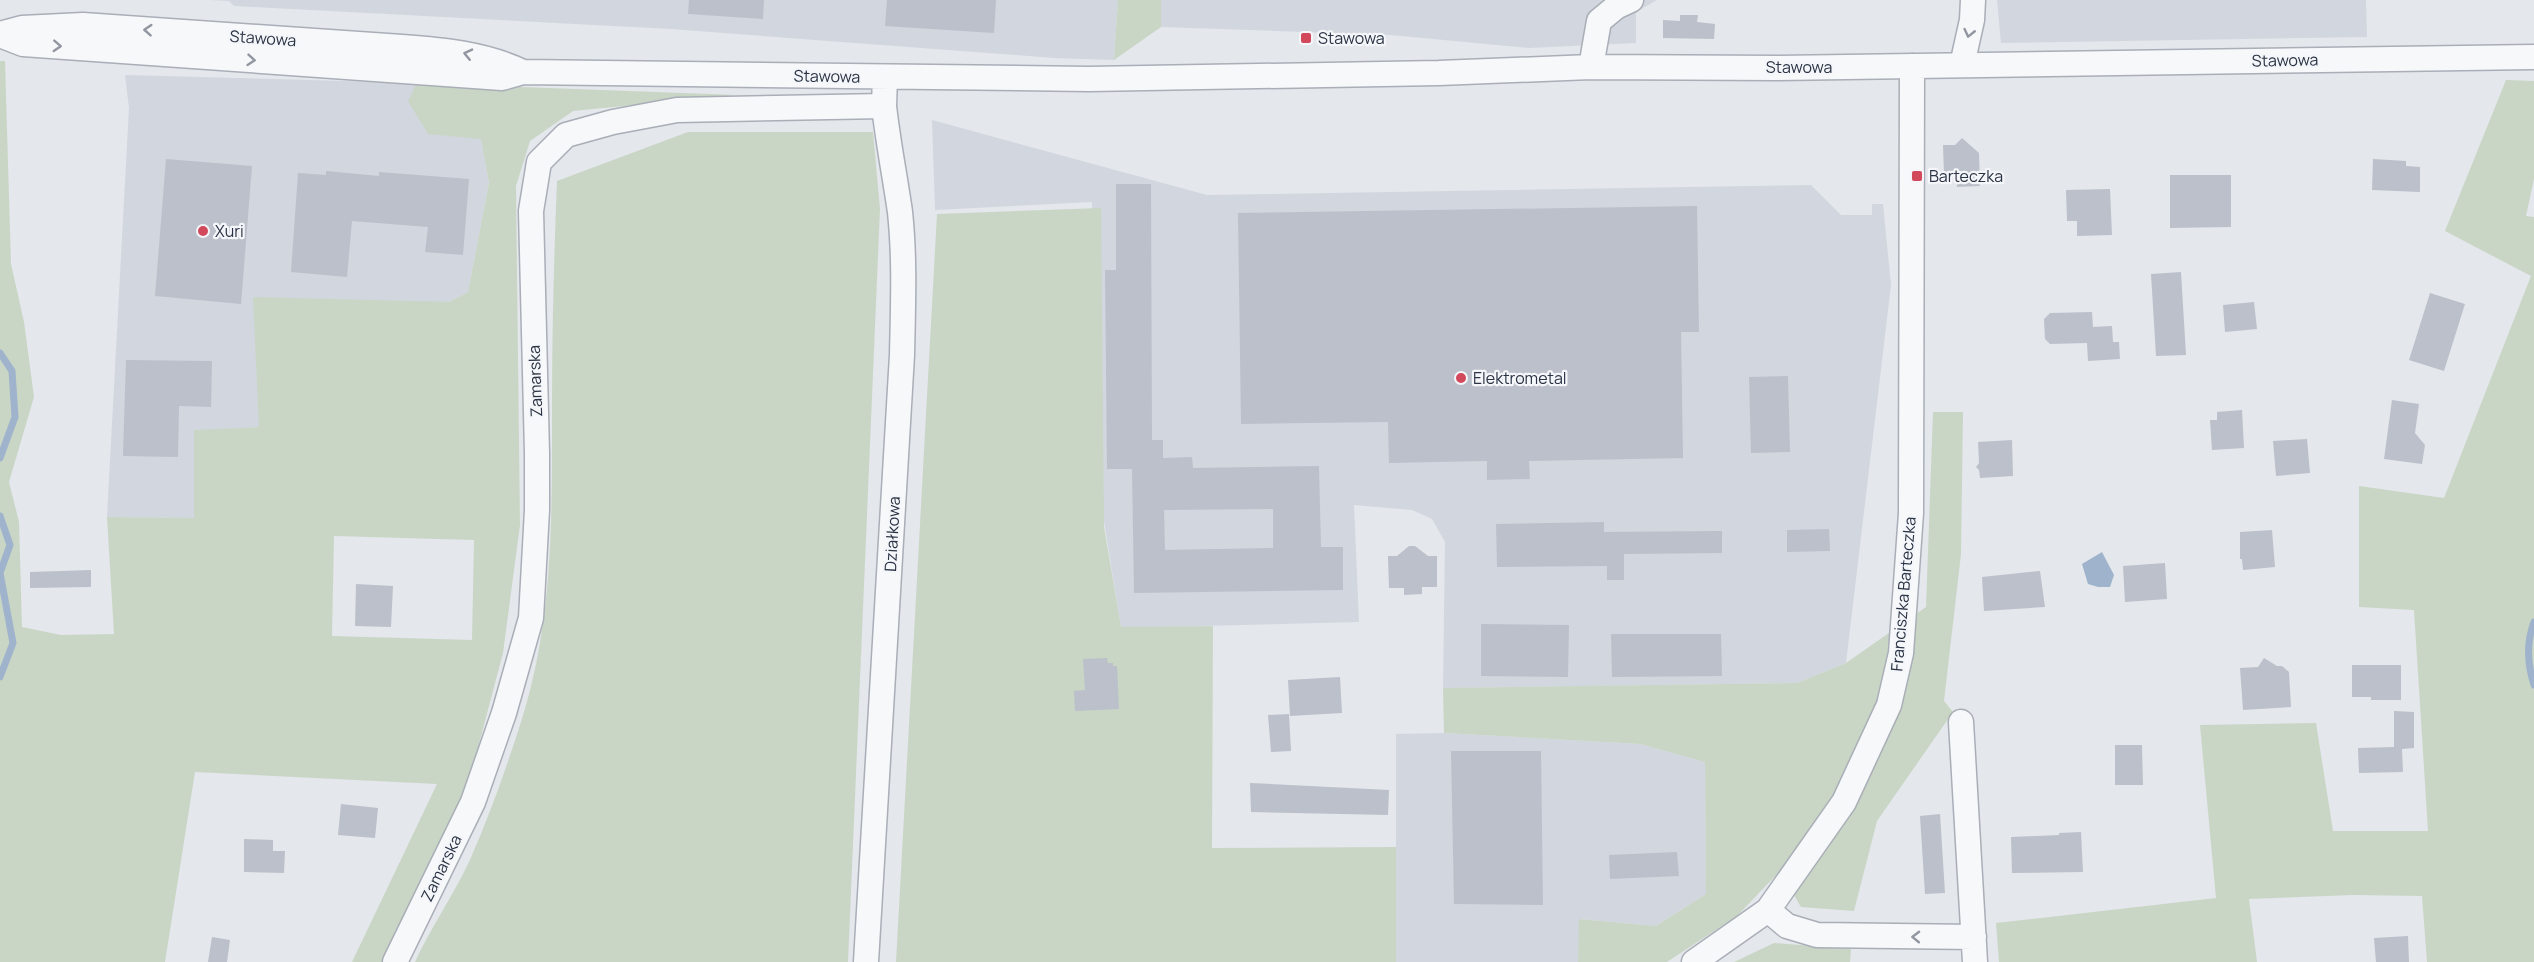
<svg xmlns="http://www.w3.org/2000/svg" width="2534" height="962" font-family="Manrope,sans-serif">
<rect width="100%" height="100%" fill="#e4e7ec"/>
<!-- built -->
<path fill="#d2d6de" d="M 210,0 L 1118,0 L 1114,60 L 1054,58 L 671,29 L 234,6 L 229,1 Z
M 1161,0 L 1657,0 L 1636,12 L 1636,43 L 1529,48 L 1391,35 L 1161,27 Z
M 1997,0 L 2366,0 L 2367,37 L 2001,43 Z
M 125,75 L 417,83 L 481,139 L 489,183 L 468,292 L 449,302 L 259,427 L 194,431 L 195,518 L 107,517 L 129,108 Z
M 932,120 L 1207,195 L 1811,185 L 1841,215 L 1872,215 L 1872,204 L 1883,204 L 1891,285 L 1846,663 L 1797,683 L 1443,688 L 1445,542 L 1432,519 L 1412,510 L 1354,505 L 1359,622 L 1121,628 L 1096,471 L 1092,202 L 935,210 Z
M 1444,733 L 1640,744 L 1705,762 L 1706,894 L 1656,926 L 1580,919 L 1578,962 L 1396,962 L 1396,734 Z"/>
<!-- green -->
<path fill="#c9d6c5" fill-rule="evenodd" d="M 1118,0 L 1161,0 L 1161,27 L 1114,60 Z
M 0,61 L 5,61 L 11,264 L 24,322 L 34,397 L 9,482 L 19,522 L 22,627 L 61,635 L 114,634 L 107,517 L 194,518 L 194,430 L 259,427 L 253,297 L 449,302 L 468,292 L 489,183 L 481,139 L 428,134 L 408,101 L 417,83 L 736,95 L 573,111 L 530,141 L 516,186 L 520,525 L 503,653 L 470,778 L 383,962 L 352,962 L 437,784 L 195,772 L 165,962 L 0,962 ZM 334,536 L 474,540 L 472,640 L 332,636 Z
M 2506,80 L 2534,81 L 2534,179 L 2526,216 L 2534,217 L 2534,962 L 2427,962 L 2422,896 L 2353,895 L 2249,899 L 2257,962 L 1999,962 L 1996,923 L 2216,898 L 2200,725 L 2316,723 L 2333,831 L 2428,831 L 2414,610 L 2359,607 L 2359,486 L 2444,498 L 2531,276 L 2445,231 Z
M 688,132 L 873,132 L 880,209 L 848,962 L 415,962 C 431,927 453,896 469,862 C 489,817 506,769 521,722 C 554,619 552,514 552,407 C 552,332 554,256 557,181 Z
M 1101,208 L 1104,527 L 1121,627 L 1213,626 L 1212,848 L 1396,847 L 1396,962 L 896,962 L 937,214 Z
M 1933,412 L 1963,412 L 1961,554 L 1944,701 L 1953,712 L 1877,821 L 1854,911 L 1801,907 L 1780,871 L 1737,916 L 1667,962 L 1578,962 L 1579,919 L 1656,926 L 1706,894 L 1705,762 L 1640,744 L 1444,733 L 1443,688 L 1797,683 L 1846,663 L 1926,607 Z
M 1774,943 L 1851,949 L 1850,962 L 1734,962 Z"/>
<!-- water -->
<path fill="#9fb4cc" d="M 2102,552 L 2114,575 L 2110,587 L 2098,587 L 2088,584 L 2082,564 Z"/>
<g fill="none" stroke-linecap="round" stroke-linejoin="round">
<!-- stream -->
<path stroke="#9fb4cc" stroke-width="7" d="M 0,353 L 12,371 L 15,417 L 0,458
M 0,516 L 10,545 L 0,573 L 13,643 L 0,677
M 2534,622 C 2526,643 2527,663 2534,685"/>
</g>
<!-- building -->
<path fill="#bbc0ca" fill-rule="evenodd" d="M 689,0 L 764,0 L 763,19 L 688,14 Z
M 887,0 L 996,0 L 994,33 L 885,26 Z
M 1680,15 L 1698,15 L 1697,22 L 1715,24 L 1714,39 L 1663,38 L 1663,20 L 1680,21 Z
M 1962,138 L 1979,153 L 1980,186 L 1957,187 L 1957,174 L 1944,175 L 1943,145 L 1955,145 Z
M 166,159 L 252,166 L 241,304 L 155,296 Z
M 2373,159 L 2406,161 L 2406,166 L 2420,167 L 2420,192 L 2372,190 Z
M 326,171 L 379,176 L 379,172 L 469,179 L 463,255 L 425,252 L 428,227 L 352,221 L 347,277 L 291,272 L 298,173 L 326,175 Z
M 2170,175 L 2231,175 L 2231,227 L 2170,228 Z
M 1116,184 L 1151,184 L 1152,440 L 1163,440 L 1163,458 L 1192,457 L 1193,468 L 1319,466 L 1321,547 L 1343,547 L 1343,590 L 1134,593 L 1132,469 L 1107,469 L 1105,270 L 1116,270 ZM 1273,509 L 1273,548 L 1165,550 L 1164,510 Z
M 2110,189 L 2112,235 L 2077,236 L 2077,221 L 2067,221 L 2066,190 Z
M 1697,206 L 1699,332 L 1681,332 L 1683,458 L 1529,461 L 1530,479 L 1487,480 L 1487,461 L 1389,463 L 1388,422 L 1241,424 L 1238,213 Z
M 2181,272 L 2186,355 L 2156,356 L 2151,274 Z
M 2430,293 L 2465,304 L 2444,371 L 2409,360 Z
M 2254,302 L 2257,329 L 2225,332 L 2223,305 Z
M 2092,312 L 2093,327 L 2112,326 L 2113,342 L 2119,342 L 2120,359 L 2088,361 L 2087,343 L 2050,344 L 2045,339 L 2044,319 L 2050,313 Z
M 126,360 L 212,361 L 211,407 L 179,406 L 178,457 L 123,456 Z
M 1788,376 L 1790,452 L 1751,453 L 1749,377 Z
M 2392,400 L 2419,404 L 2415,433 L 2425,445 L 2422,464 L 2384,459 Z
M 2242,410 L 2244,448 L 2212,450 L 2210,420 L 2217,420 L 2217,412 Z
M 2307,439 L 2310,473 L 2276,476 L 2273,441 Z
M 2012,440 L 2013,476 L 1980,478 L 1979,470 L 1976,467 L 1979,463 L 1978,442 Z
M 1604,522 L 1604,532 L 1722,531 L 1722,553 L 1624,554 L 1624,580 L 1607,580 L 1607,566 L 1497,567 L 1496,524 Z
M 1829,529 L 1830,551 L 1787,552 L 1787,530 Z
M 2272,530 L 2275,567 L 2243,570 L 2242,559 L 2240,559 L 2240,532 Z
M 1409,546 L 1415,546 L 1428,556 L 1437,556 L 1437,587 L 1422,587 L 1422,594 L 1404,595 L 1404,588 L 1389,588 L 1388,556 L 1397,556 Z
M 2165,563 L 2167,599 L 2125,602 L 2123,566 Z
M 91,570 L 91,587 L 30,588 L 30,572 Z
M 2040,571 L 2045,607 L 1984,611 L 1982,577 Z
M 356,584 L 393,586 L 391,627 L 355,626 Z
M 1481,624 L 1569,625 L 1568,677 L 1481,676 Z
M 1611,634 L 1721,634 L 1722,676 L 1612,677 Z
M 1107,658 L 1108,663 L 1113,663 L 1113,666 L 1117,666 L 1119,709 L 1075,711 L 1074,691 L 1085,690 L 1083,659 Z
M 2264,658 L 2277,666 L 2282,666 L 2289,672 L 2291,707 L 2243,710 L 2240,668 L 2258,667 Z
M 2352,665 L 2401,665 L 2401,700 L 2371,700 L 2371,697 L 2352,697 Z
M 1340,677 L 1342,713 L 1290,716 L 1288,680 Z
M 2394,711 L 2414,712 L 2414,748 L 2402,749 L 2403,772 L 2359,773 L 2358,748 L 2394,747 Z
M 1289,714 L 1291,751 L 1271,752 L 1268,715 Z
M 2115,745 L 2142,745 L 2143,785 L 2115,785 Z
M 1451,751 L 1541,751 L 1543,905 L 1454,904 Z
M 1250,783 L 1389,790 L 1388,815 L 1251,812 Z
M 341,804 L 378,808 L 375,838 L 338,835 Z
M 1940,814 L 1945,893 L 1925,894 L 1920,816 Z
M 2081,832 L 2083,872 L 2012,873 L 2011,837 L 2059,835 L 2059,833 Z
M 244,839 L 273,840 L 273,851 L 285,851 L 284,873 L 244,872 Z
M 1677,852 L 1679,876 L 1610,879 L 1609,855 Z
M 2408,936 L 2409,962 L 2376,962 L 2374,938 Z
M 212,937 L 230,940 L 227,962 L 208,962 Z"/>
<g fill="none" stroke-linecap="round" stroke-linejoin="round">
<!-- minor casing -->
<g stroke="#a9aeb7" stroke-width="27">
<path id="minor" d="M 0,34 L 22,28 L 83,25 L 402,47 C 444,50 485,54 523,72
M 0,35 L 23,44 L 502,78 L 523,72 L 1089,79 L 1439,73 L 1591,67 L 1777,68 L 2534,57
M 1962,65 L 1972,20 L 1973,0
M 1591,67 L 1599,21 L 1616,7 L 1631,0
M 1961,722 L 1975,962
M 1768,910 L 1787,926 L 1817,935 L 1974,937
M 395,962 L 473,802 L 504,713 L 531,618 L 537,510 L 537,453 L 531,211 L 539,162 L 566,135 L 613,122 L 677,110 L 884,106 L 885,77
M 866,962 L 902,355 C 903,307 905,259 900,212 C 895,177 888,142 884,106
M 1694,962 L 1768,910 L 1844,802 L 1889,705 L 1901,653 L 1911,513 L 1912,66"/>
</g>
<!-- minor -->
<use href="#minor" stroke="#f7f8fa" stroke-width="24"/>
</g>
<!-- one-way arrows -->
<defs><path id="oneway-chevron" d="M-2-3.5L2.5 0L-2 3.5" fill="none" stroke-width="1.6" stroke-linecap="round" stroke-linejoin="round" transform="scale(1.5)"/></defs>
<g stroke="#9196a0">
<use href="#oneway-chevron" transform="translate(148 30) rotate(-176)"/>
<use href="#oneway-chevron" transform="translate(1969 33) rotate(103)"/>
<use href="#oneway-chevron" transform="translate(57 46) rotate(3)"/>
<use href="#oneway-chevron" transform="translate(468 54) rotate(-167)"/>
<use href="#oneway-chevron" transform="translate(251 60) rotate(5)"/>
<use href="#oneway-chevron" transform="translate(1916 937) rotate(-179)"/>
</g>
<!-- markers -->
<g fill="#d1495b" stroke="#f4f6f9" stroke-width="2">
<rect x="1300" y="32" width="12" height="12" rx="3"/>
<rect x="1911" y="170" width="12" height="12" rx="3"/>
<circle cx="203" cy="231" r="6"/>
<circle cx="1461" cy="378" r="6"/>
</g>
<g text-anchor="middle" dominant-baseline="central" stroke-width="4.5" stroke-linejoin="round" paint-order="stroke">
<!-- street labels -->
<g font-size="16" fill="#2b3445" stroke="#f4f6f9">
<text transform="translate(263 38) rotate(4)">Stawowa</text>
<text transform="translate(2285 60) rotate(-1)">Stawowa</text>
<text x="1799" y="67">Stawowa</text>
<text transform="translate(827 76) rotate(1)">Stawowa</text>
<text transform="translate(535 381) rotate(-92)">Zamarska</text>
<text transform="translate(892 534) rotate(-87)">Działkowa</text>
<text transform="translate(1903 594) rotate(-85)">Franciszka Barteczka</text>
<text transform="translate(441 868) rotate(-64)">Zamarska</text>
</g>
<!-- poi labels -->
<g font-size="16" fill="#2b3445" stroke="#f4f6f9" text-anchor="start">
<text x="1318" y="38">Stawowa</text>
<text x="1929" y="176">Barteczka</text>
<text x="215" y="231">Xuri</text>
<text x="1473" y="378">Elektrometal</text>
</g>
</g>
</svg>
